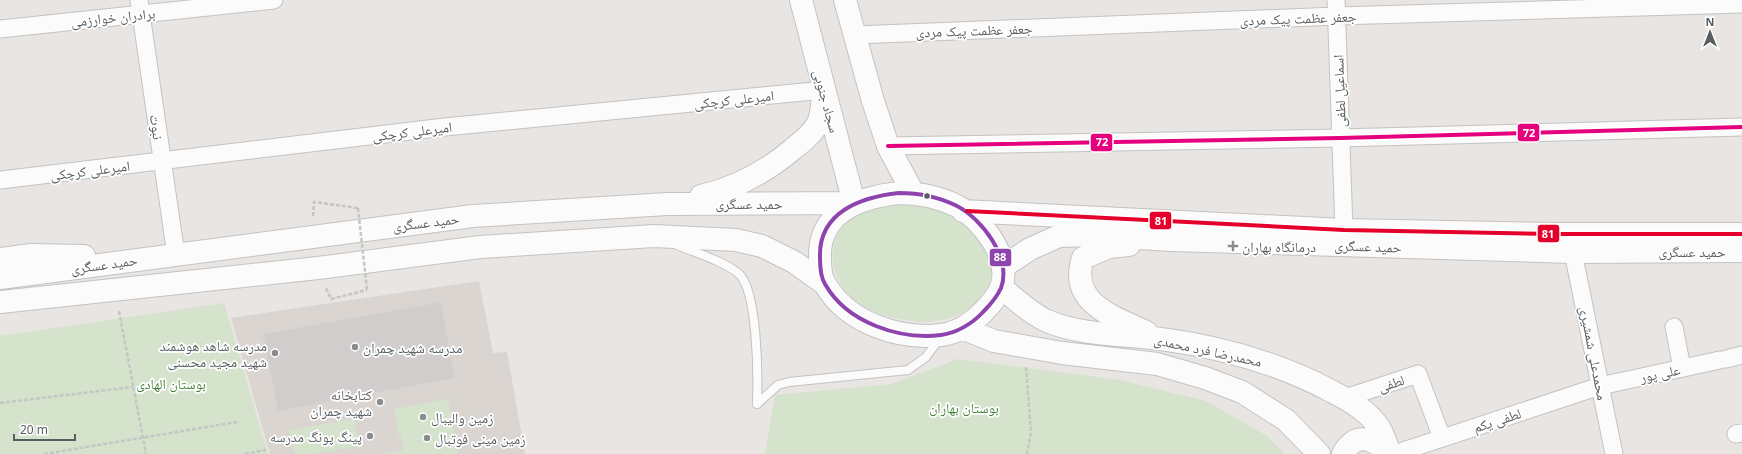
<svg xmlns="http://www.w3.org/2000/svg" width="1742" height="454" font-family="'Noto Sans','Noto Naskh Arabic',sans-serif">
<rect width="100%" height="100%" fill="#e8e5e2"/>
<!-- education -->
<path fill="#dad5d1" d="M 479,281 L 493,353 L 507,352 L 525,454 L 270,454 L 231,318 Z"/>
<!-- green -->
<path fill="#d5e3cd" d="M 906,203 C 916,205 927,205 936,208 C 1036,247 989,344 891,317 C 872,312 852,303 841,285 C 822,251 837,219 873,207 C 883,204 896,204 906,203 Z
M 224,303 L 268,454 L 0,454 L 0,336 Z
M 958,359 L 1120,380 L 1206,401 L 1267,436 L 1285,454 L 765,454 L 775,395 L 892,384 Z
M 448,399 L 457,454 L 383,454 L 403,450 L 401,435 L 399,436 L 394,409 Z
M 354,419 L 359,446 L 311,454 L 294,454 L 289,430 Z"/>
<!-- building -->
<path fill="#d0cdcc" stroke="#d7d4d2" d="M 441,302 L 455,378 L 278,411 L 263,334 Z"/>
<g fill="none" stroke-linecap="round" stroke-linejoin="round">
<!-- service casing -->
<g stroke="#c3c3c3" stroke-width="10">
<path id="service" d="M 677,245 C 696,253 721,260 738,273 C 758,289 758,377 757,404
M 757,404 L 778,385 L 789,382 L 908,370 L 926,357 L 940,338"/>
</g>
<!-- minor casing -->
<g stroke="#c3c3c3" stroke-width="19">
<path id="minor" d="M 139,0 L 176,255
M 1336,0 L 1344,230
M 0,29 L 274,0
M 855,35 L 1337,16 L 1742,4
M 888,146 L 1340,138 L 1742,127
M 0,180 L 445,127 L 824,90
M 1573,252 L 1614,454
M 1674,327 L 1682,368
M 1726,359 L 1742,355
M 1345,398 L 1418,374 L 1442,438
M 1736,434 L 1742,433
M 1394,454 L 1600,386 L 1720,360"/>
</g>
<!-- secondary casing -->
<g stroke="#c3c3c3" stroke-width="24">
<path id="secondary" d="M 845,0 L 873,101 L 888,146 L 913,193
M 899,193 C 919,193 939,197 957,206 C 982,219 1012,258 1001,288 C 997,297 990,305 983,312 C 973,323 957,333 941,335 C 900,340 847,323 825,284 C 821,278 820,266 820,258 C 818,212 861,197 899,193 Z
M 701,196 C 736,188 766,172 793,149 C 802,142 811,135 817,125 C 822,117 822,104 823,95
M 963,211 L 1344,230 L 1557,234 L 1742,234
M 1129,245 L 1109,247 L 1083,258 C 1068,303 1114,317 1146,332
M 0,259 L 31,255 L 84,256
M 1003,267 L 1030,249 L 1059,236 L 1092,235 L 1171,240 L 1573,252 L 1742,251
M 0,278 L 473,216 L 667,204 L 854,203 L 801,0
M 1001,287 C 1015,299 1030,313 1047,321 C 1083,336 1123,334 1161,339 C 1221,347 1279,363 1333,392 C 1350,401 1369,411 1380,429 C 1384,436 1387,446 1390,454
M 0,302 L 318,268 L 480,247 L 654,236 L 736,240 L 762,246 L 794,262 L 825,284
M 962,328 L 994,341 L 1062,353 L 1157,364 L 1205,378 L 1242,392 L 1286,420 L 1319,454
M 1343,454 C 1356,431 1373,438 1389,454"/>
</g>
<!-- path -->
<path stroke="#c2c7c3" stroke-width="2.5" stroke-dasharray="4 2" stroke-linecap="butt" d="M 313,216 L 314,202 L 358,208
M 326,288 L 331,299 L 367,290
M 119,311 L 146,454
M 1026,367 L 1031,433 L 1027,454
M 0,403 L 133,387
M 44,454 L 237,422
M 245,454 L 266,450"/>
<!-- service -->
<use href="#service" stroke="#fcfbfb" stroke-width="8"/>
<!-- minor -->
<use href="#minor" stroke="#fcfbfb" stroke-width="17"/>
<!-- secondary -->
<use href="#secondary" stroke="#fcfbfb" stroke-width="22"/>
<!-- path-bridge -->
<path stroke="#c2c7c3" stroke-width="2.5" stroke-dasharray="4 2" stroke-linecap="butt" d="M 358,208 L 367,290"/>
<!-- bus-1 casing -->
<g stroke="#fff" stroke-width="7">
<path id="bus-1" d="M 888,146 L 1340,138 L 1742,127"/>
</g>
<!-- bus-2 casing -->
<g stroke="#fff" stroke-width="7">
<path id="bus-2" d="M 899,193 C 919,193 939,197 957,206 C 982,219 1012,258 1001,288 C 997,297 990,305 983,312 C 973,323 957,333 941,335 C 900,340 847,323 825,284 C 821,278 820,266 820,258 C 818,212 861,197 899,193 Z"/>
</g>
<!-- bus-3 casing -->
<g stroke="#fff" stroke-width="7">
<path id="bus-3" d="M 967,211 L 1344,230 L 1557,234 L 1742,234"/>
</g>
<!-- bus-1 -->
<use href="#bus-1" stroke="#e5007d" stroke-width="4"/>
<!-- bus-2 -->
<use href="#bus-2" stroke="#8e44ad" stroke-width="4"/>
<!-- bus-3 -->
<use href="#bus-3" stroke="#e4002b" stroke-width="4"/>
</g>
<!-- markers -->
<circle fill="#585d60" stroke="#fff" stroke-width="1.5" cx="927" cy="196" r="3.5"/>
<g fill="#8a8d8e" stroke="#fff" stroke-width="1.5">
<path d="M1231 240h4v4h4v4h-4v4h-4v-4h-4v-4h4z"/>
<circle cx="355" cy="347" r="4"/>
<circle cx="275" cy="353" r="4"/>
<circle cx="380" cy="402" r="4"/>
<circle cx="423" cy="417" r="4"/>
<circle cx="370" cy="436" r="4"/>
<circle cx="427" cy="438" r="4"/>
</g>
<g text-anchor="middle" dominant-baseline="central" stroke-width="3.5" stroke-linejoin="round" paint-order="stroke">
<!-- street labels -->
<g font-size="14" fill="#585d60" stroke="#fff">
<text transform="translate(113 17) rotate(-6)">برادران خوارزمی</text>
<text transform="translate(1298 18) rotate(-2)">جعفر عظمت پیک مردی</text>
<text transform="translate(974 30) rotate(-2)">جعفر عظمت پیک مردی</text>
<text transform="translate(1339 91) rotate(-92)">اسماعیل لطفی</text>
<text transform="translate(734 99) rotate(-6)">امیرعلی کرچکی</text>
<text transform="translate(827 101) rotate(75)">سجاد جنوبی</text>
<text transform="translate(157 127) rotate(82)">نبوت</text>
<text transform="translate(412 131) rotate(-7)">امیرعلی کرچکی</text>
<text transform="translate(90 170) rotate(-7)">امیرعلی کرچکی</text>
<text x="749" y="203">حمید عسگری</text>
<text transform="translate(426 222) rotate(-7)">حمید عسگری</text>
<text transform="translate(1368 246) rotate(2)">حمید عسگری</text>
<text x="1692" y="251">حمید عسگری</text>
<text transform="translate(104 264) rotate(-8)">حمید عسگری</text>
<text transform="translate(1208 350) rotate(12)">محمدرضا فرد محمدی</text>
<text transform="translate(1594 353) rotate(79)">محمدعلی شمشیری</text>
<text transform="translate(1660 373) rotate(-12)">علی پور</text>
<text transform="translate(1391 383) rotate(-18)">لطفی</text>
<text transform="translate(1497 420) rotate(-18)">لطفی یکم</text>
</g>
<!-- poi labels -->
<g font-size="14" fill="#585d60" stroke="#fff" text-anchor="start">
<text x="1242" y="246">درمانگاه بهاران</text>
<text x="267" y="345" text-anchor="end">مدرسه شاهد هوشمند<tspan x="267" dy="16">شهید مجید محسنی</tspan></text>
<text x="363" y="347">مدرسه شهید چمران</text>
<text x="372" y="394" text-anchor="end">کتابخانه<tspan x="372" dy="16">شهید چمران</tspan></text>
<text x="431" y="417">زمین والیبال</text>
<text x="362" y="436" text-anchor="end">پینگ پونگ مدرسه</text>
<text x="435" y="438">زمین مینی فوتبال</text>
</g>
<!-- park labels -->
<g font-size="14" fill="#447f37" stroke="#fff">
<text x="171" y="383">بوستان الهادی</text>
<text x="964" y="407">بوستان بهاران</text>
</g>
</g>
<g stroke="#fff" stroke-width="1.5">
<rect x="1517" y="123" width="23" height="19" rx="4" fill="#e5007d"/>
<rect x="1090" y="133" width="23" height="19" rx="4" fill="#e5007d"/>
<rect x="1149" y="211" width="23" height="19" rx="4" fill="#e4002b"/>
<rect x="1537" y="224" width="23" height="19" rx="4" fill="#e4002b"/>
<rect x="989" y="248" width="23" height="19" rx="4" fill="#8e44ad"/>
</g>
<g font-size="11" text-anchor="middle" font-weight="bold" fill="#fff">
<text x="1529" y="137">72</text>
<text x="1102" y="146">72</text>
<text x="1161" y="225">81</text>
<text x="1548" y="238">81</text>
<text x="1000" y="261">88</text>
</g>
<!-- north arrow -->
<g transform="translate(1710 32)" stroke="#ffffff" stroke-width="3" paint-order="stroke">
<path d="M0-3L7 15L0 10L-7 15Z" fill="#585d60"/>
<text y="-6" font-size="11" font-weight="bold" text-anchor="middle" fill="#585d60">N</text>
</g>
<!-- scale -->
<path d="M14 434v6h61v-6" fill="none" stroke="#585d60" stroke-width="2"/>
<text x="20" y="434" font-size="12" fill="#585d60" stroke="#ffffff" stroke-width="3" paint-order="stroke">20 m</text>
</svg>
